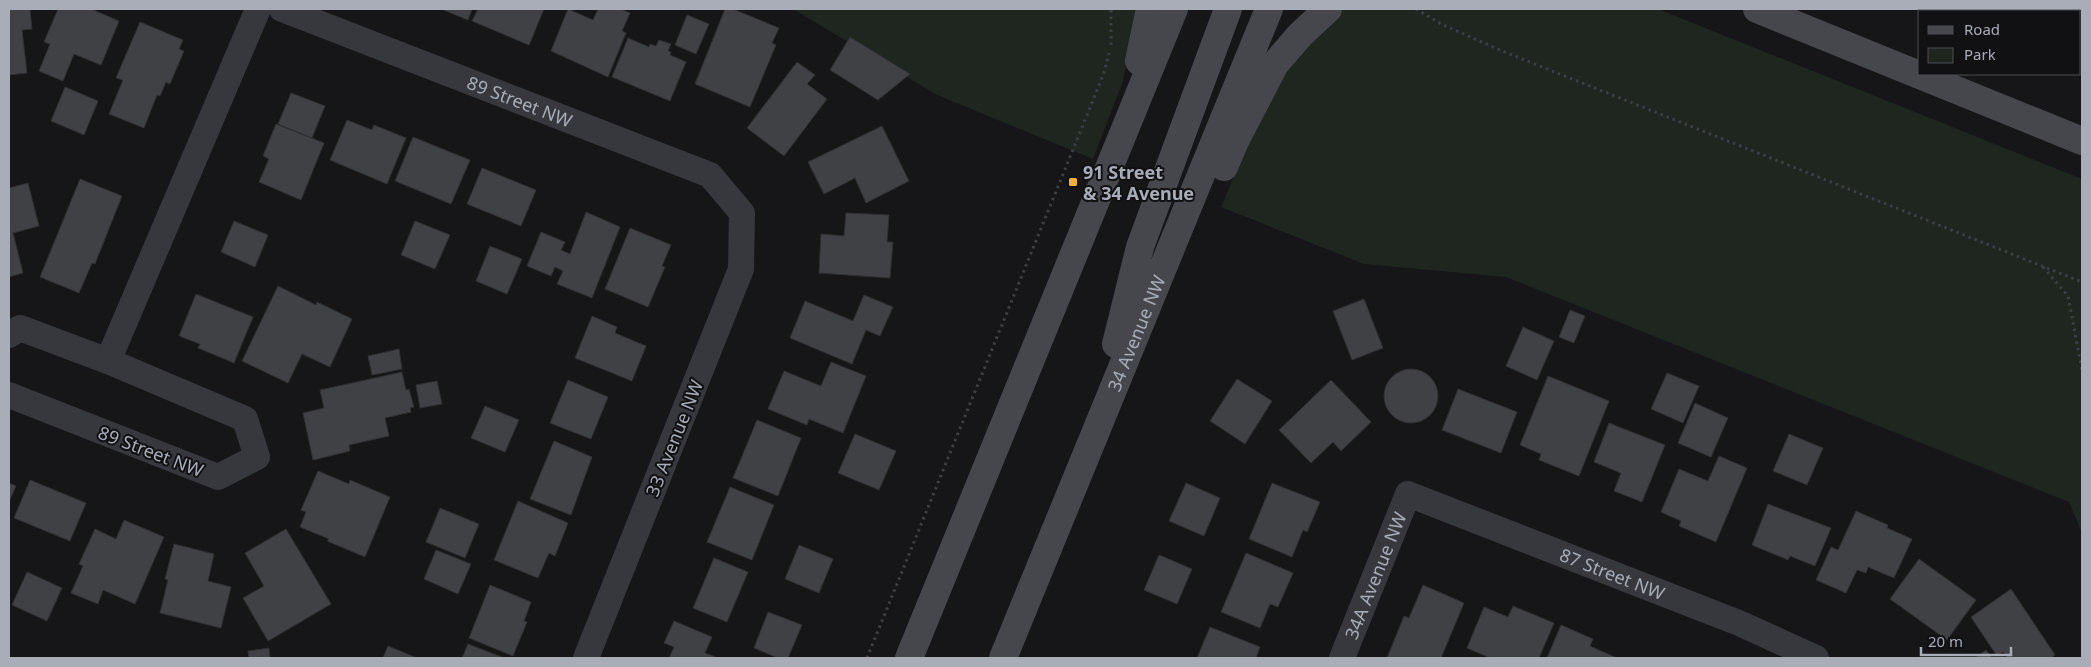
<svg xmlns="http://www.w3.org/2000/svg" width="2091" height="667" font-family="'Noto Sans',sans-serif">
<rect width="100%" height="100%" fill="#161618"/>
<!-- green -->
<path fill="#1e261f" d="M 793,9 L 1136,9 L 1123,81 L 1093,159 L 937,95 Z
M 1341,9 L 1658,9 L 2082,179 L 2082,533 L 2069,502 L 1506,277 L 1364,264 L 1221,207 L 1266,102 L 1289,65 Z"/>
<!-- building -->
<path fill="#404145" stroke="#303034" d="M 9,9 L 30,9 L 32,29 L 22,30 L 27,73 L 9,75 Z
M 58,9 L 91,9 L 119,21 L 101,65 L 74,54 L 63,81 L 39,71 L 50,44 L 44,42 Z
M 441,9 L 472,9 L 468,20 Z
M 478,9 L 544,9 L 529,45 L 472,21 Z
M 568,9 L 593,20 L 598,9 L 621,9 L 630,13 L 622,31 L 626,33 L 608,77 L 551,51 Z
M 725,9 L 733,9 L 779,28 L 772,43 L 776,45 L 750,107 L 695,84 Z
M 687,15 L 709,24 L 696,54 L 675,45 Z
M 140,22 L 183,40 L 179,49 L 184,51 L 170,84 L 166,82 L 160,96 L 157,95 L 144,128 L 109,114 L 123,80 L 116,78 Z
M 850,37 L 910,74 L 878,100 L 830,70 Z
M 628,38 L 649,47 L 650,44 L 656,46 L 659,40 L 671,44 L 668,51 L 671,52 L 670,55 L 686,62 L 670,101 L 612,77 Z
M 797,62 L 815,75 L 807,84 L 827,99 L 784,156 L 747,128 Z
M 65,87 L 98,101 L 84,135 L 51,121 Z
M 291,93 L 325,106 L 312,138 L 278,124 Z
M 347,120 L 372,130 L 374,125 L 406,138 L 387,184 L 330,160 Z
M 276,124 L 324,143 L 301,200 L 259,182 L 269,159 L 263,156 Z
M 882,126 L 909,181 L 866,203 L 855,178 L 824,194 L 808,162 Z
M 413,137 L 470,160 L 451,204 L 395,181 Z
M 482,168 L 536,190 L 521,226 L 467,204 Z
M 80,179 L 122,196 L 95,264 L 92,263 L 79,293 L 40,277 Z
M 28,183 L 39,226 L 13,233 L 23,273 L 9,277 L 9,188 Z
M 586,212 L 620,227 L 592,298 L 557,284 L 563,271 L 555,267 L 551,276 L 527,266 L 541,232 L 565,242 L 561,250 L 570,254 Z
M 846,213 L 889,215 L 887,242 L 893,242 L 890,278 L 819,273 L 821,234 L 844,236 Z
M 234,221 L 268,235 L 255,267 L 221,252 Z
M 415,221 L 450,235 L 435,269 L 401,255 Z
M 630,228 L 671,245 L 662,266 L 665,267 L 648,307 L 605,289 Z
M 490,246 L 522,259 L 507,294 L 476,281 Z
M 278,286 L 316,305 L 317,302 L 352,319 L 330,367 L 302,354 L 288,383 L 242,361 Z
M 196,294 L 253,317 L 234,363 L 198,348 L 200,344 L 179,336 Z
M 864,295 L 893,307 L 880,336 L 866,330 L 852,364 L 790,338 L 805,301 L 853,321 Z
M 1364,299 L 1383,348 L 1352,360 L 1333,311 Z
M 1570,310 L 1585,316 L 1574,343 L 1559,337 Z
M 592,316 L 617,327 L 615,333 L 646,346 L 632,381 L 575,358 Z
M 1523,327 L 1554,341 L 1537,380 L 1506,366 Z
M 399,349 L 402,369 L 372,375 L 368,356 Z
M 831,362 L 866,376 L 843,433 L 809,419 L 807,425 L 768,409 L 784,371 L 821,386 Z
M1384 396a27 27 0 1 1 54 0a27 27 0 1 1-54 0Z
M 402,372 L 406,390 L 409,389 L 414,407 L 410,408 L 411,412 L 385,418 L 389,436 L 349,445 L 350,451 L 313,460 L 303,413 L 324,408 L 320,390 Z
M 1667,373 L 1699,386 L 1683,423 L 1651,409 Z
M 1548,376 L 1609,401 L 1579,476 L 1539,460 L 1541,454 L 1520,445 Z
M 1237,379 L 1272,401 L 1245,444 L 1210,421 Z
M 568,380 L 608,397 L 591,439 L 550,423 Z
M 1331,380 L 1371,422 L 1341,451 L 1333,442 L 1311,463 L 1279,430 Z
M 437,381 L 442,404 L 420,408 L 416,385 Z
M 1458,389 L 1517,412 L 1501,453 L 1442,430 Z
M 1695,403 L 1728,418 L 1711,457 L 1678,443 Z
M 485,406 L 519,420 L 505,452 L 471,438 Z
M 757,420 L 801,438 L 778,496 L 733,478 Z
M 1609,423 L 1665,445 L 1642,502 L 1614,491 L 1621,473 L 1594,462 Z
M 855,434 L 896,451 L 879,490 L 838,473 Z
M 1789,434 L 1823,448 L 1807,485 L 1773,471 Z
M 554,441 L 592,457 L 571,515 L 530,499 Z
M 1719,456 L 1747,468 L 1716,542 L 1679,526 L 1681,521 L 1661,512 L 1679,469 L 1708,481 Z
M 318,471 L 349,484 L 350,480 L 390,497 L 365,557 L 327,541 L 329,539 L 300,527 L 306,512 L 301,510 Z
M 30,480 L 86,503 L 70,541 L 14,518 Z
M 9,483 L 16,486 L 9,502 Z
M 1186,483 L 1220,498 L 1204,536 L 1169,521 Z
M 1272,483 L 1320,502 L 1307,532 L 1303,530 L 1292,557 L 1249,539 Z
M 730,487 L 774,505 L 752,560 L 707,542 Z
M 518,501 L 568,523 L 555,556 L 549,553 L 538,578 L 494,560 Z
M 1768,504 L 1831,528 L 1815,566 L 1790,556 L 1788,560 L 1752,545 Z
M 440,508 L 479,524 L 465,558 L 426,542 Z
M 1856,511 L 1888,525 L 1887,528 L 1912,539 L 1894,578 L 1868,567 L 1866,573 L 1857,570 L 1846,593 L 1816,580 L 1831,547 L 1838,550 Z
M 124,520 L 164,537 L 135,604 L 103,590 L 98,604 L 71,593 L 83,566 L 79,564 L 95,529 L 116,539 Z
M 286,529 L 331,604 L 268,641 L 243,598 L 264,586 L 245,553 Z
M 174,544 L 214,554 L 208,581 L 231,587 L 221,628 L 160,613 L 168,580 L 165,579 Z
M 799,545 L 833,559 L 819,593 L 785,579 Z
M 436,550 L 471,564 L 458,594 L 424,579 Z
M 1246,553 L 1293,573 L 1278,607 L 1270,604 L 1260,628 L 1221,612 Z
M 1159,555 L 1192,569 L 1177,604 L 1144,590 Z
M 714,558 L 748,572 L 727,622 L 693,608 Z
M 1919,559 L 1976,600 L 1947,640 L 1890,599 Z
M 27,572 L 62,588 L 47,621 L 12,605 Z
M 490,585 L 531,602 L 524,621 L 527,622 L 513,656 L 469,638 Z
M 1423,585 L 1464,603 L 1441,658 L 1387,658 L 1404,616 L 1409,618 Z
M 2011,589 L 2055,655 L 2051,658 L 2008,658 L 2003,652 L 1997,656 L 1971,617 Z
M 1513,606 L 1554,623 L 1539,658 L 1490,658 L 1467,648 L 1484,607 L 1508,617 Z
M 768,612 L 802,625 L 788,658 L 778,658 L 754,648 Z
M 674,621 L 712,637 L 705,653 L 718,658 L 669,658 L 674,647 L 664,643 Z
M 1561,625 L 1593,639 L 1590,646 L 1617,658 L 1547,658 Z
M 1210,627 L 1260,647 L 1256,658 L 1197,658 Z
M 468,644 L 504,658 L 462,658 Z
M 388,646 L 417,658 L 383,658 Z
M 269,648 L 270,658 L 249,658 L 248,651 Z
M 1986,650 L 1992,658 L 1975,658 Z"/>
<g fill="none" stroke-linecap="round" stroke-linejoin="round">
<!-- path -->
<path stroke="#3d3f44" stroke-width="3" stroke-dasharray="2.5 4" stroke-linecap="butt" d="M 1416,9 L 1441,24 L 1507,53 L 2082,282
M 1111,45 L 1111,9
M 2043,267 L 2068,296 L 2082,370
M 867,658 L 1104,73 L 1109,53"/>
<!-- street -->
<g stroke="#37383d" stroke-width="26">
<path id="s1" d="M 282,9 L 710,175 L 742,213 L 741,269 L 586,658"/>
<path d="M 9,335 L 20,328 L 108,361 L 245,419 L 257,457 L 218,477 L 9,395"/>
<path d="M 108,361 L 258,9"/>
<path id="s2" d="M 1342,658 L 1408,494 L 1739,623 L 1816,658"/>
</g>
<!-- secondary -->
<g stroke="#45474d" stroke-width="28">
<path d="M 1757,9 L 2082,141"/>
<path d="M 1139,61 L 1150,9"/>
<path d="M 1224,167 L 1235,141 L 1275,64 L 1300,35 L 1328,9"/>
<path d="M 1116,344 L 1140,247 L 1228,9"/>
<path d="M 909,658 L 1174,9"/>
<path id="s3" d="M 1003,658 L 1269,9"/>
</g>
</g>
<!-- markers -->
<rect fill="#f2b134" stroke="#111113" stroke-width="2" x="1068" y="177" width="10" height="10" rx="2.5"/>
<g text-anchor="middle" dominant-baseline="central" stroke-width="4" stroke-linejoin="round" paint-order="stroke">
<!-- street labels -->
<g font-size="18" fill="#a8adb8" stroke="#111113">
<text stroke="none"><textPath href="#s1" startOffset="255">89 Street NW</textPath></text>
<text stroke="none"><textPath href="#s3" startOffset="351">34 Avenue NW</textPath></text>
<text transform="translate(674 438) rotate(-68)">33 Avenue NW</text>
<text transform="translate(151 451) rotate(21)">89 Street NW</text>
<text stroke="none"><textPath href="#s2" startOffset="396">87 Street NW</textPath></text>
<text stroke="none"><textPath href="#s2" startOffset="89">34A Avenue NW</textPath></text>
</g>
<!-- poi labels -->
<g font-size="18" font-weight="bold" fill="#a8adb8" stroke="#111113" text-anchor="start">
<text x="1083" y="172">91 Street<tspan x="1083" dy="21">&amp; 34 Avenue</tspan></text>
</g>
</g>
<!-- border -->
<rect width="2091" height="667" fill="none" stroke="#a8adb8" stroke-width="20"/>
<!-- legend -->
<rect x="1918" y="10" width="162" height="65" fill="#111113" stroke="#4d4f55"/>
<rect x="1928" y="26" width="25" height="8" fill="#45474d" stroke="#4d4f55"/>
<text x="1964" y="35" font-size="15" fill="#a8adb8">Road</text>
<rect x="1928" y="48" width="25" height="15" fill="#1e261f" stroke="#4d4f55"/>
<text x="1964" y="60" font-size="15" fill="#a8adb8">Park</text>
<!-- scale -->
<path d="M1921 647v8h90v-8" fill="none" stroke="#a8adb8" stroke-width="2.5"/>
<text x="1928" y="647" font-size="15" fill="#a8adb8" stroke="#111113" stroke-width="4" paint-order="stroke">20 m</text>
</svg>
